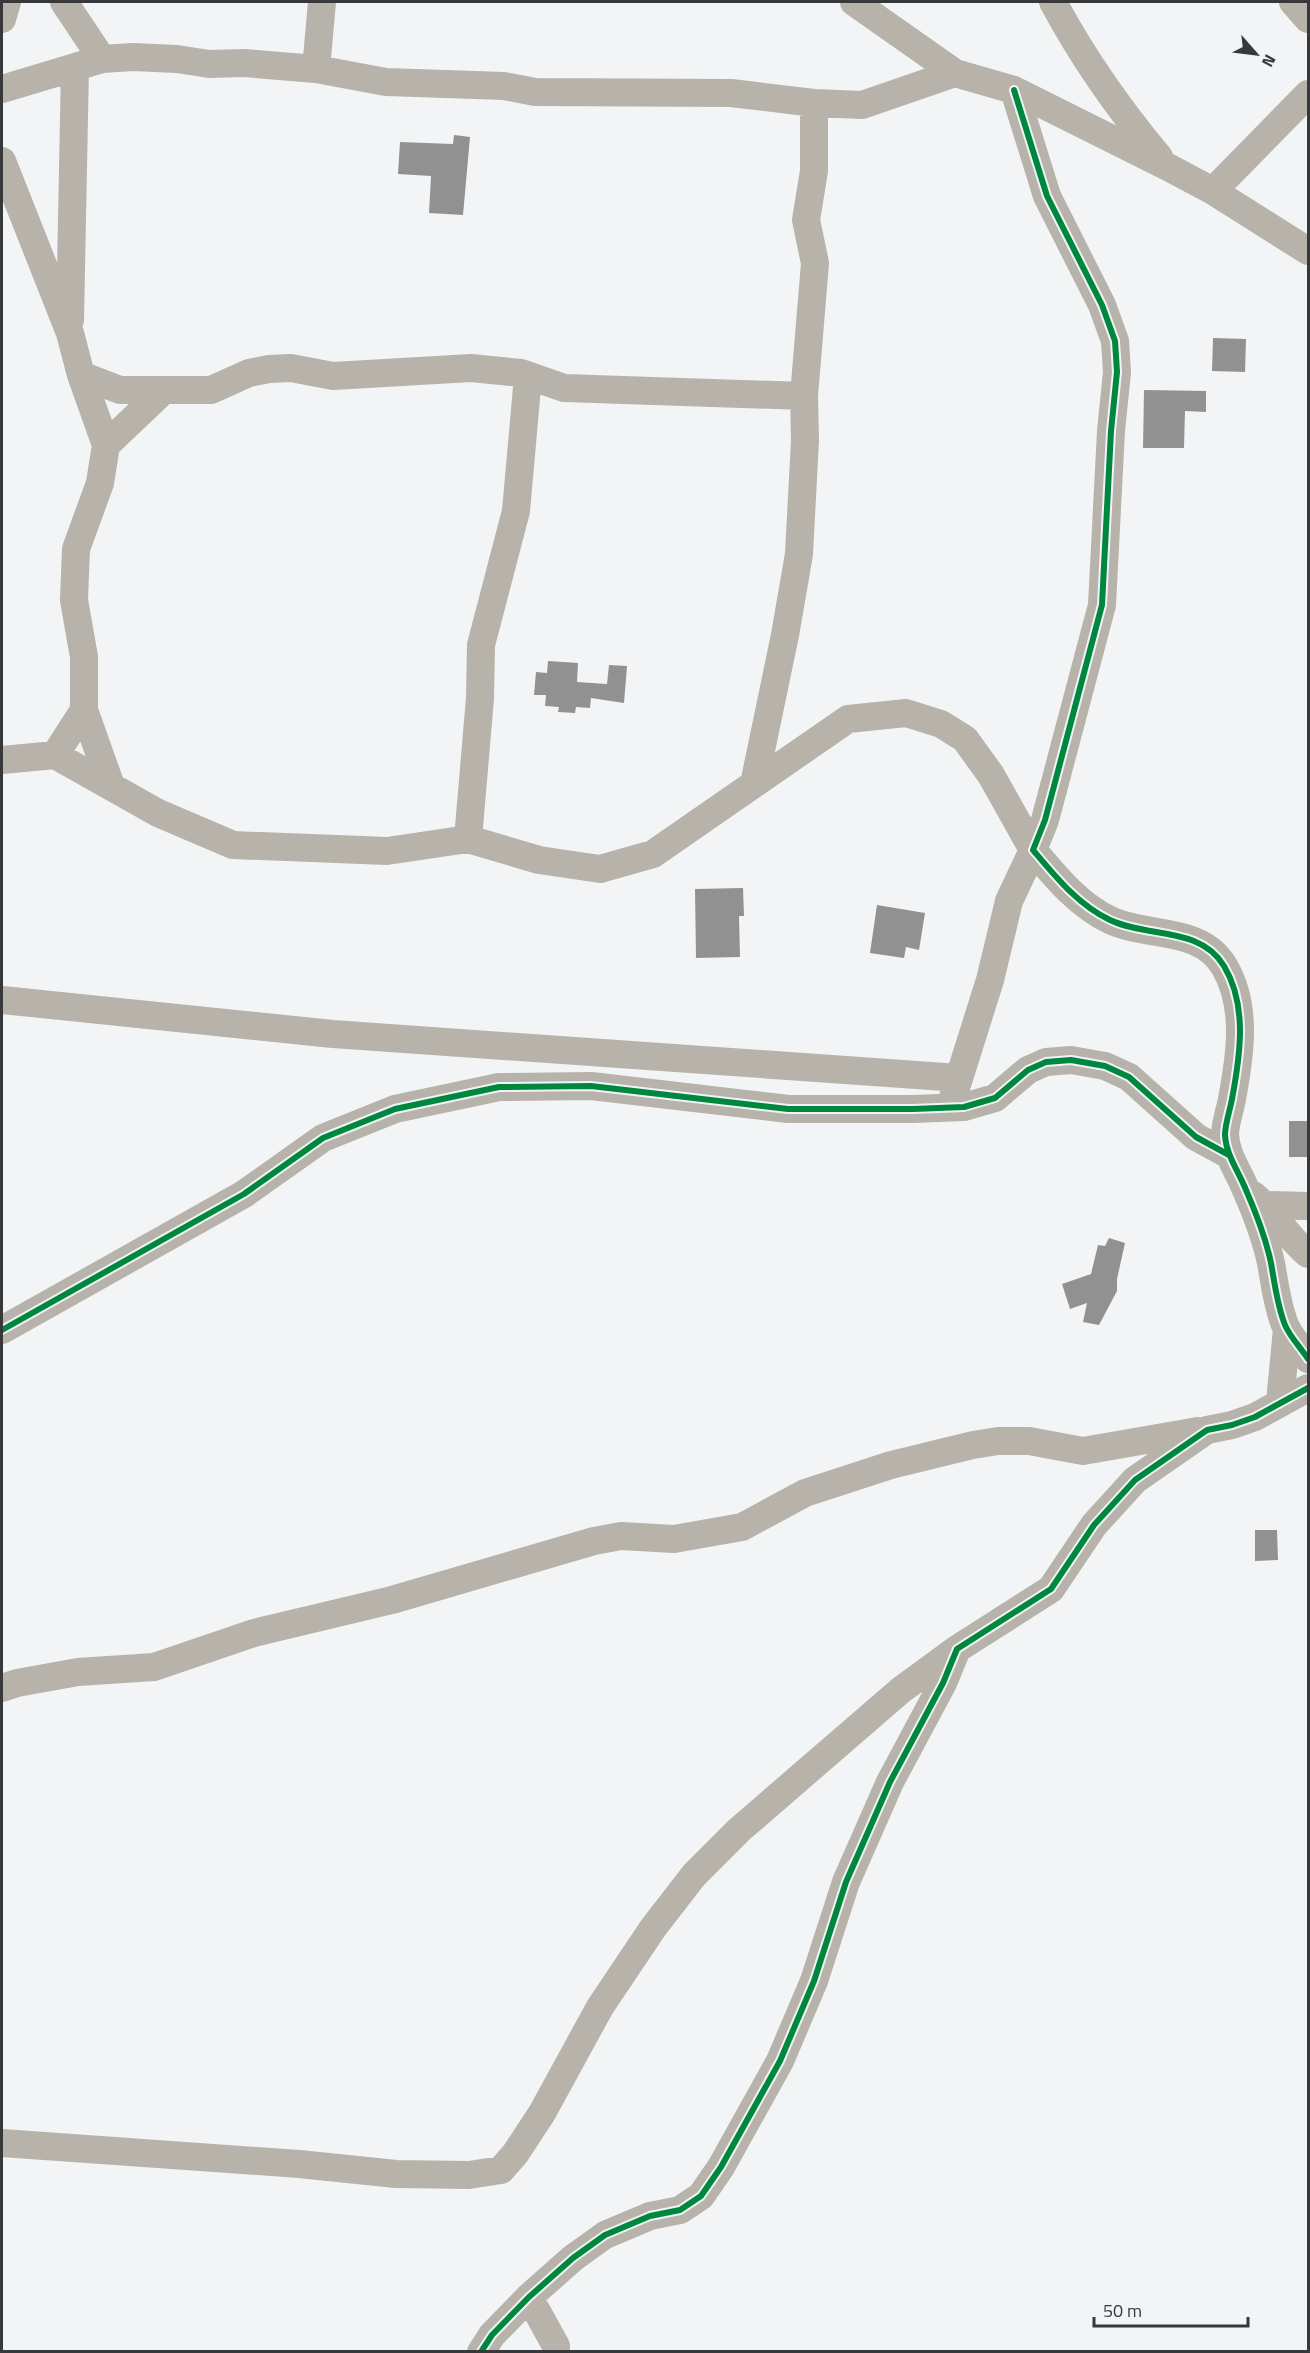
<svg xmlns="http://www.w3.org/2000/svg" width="1310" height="2353" font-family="'Titillium Web',sans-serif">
<rect width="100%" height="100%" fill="#f2f4f6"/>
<!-- building -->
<path fill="#919191" d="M 454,135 L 470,137 L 463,215 L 429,213 L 431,176 L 398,174 L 400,142 L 453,144 Z
M 1213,338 L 1246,339 L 1245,372 L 1212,371 Z
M 1144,390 L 1206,391 L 1206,412 L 1185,411 L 1184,448 L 1143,448 Z
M 548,661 L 578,663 L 577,682 L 607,684 L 609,665 L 627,666 L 624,703 L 591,698 L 590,708 L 576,707 L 575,713 L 558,712 L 559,707 L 545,706 L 546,695 L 534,695 L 536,672 L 547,673 Z
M 743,888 L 744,916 L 739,916 L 740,957 L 696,958 L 695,889 Z
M 877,905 L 925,913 L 919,950 L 906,947 L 904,958 L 870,953 Z
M 1289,1121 L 1308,1121 L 1308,1157 L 1289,1157 Z
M 1109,1238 L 1125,1243 L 1117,1279 L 1117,1291 L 1099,1325 L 1083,1322 L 1087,1303 L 1070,1309 L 1062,1284 L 1091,1274 L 1098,1245 L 1105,1246 Z
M 1255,1530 L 1277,1530 L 1278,1560 L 1255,1561 Z"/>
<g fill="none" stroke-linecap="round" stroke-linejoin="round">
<!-- minor -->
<path stroke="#b7b3ab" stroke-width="28" d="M 64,2 L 102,59
M 854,2 L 955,73 L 1014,90 L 1166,166 L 1213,191 L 1308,251
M 1053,2 C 1083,58 1118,108 1159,157
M 1293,2 L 1308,19
M 2,19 L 7,2
M 316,69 L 322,2
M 2,89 L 102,59 L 133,57 L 177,59 L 209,64 L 244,63 L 316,69 L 386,82 L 504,86 L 535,92 L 731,93 L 814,103 L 862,105 L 955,73
M 1014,90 L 1047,196 L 1102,305 L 1115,341 L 1117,372 L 1111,431 L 1102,605 L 1045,820 L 1033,850 C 1055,876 1078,905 1110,920 C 1148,938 1200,926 1224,966 C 1248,1006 1240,1056 1232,1099 C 1230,1110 1225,1124 1225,1135 C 1226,1155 1239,1172 1246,1190 C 1256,1213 1266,1239 1271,1263 C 1275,1285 1277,1305 1285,1325 C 1290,1337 1301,1348 1308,1359
M 814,103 L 814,171 L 806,220 L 815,263 L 804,396 L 805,440 L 799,554 L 785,635 L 754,784 L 848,719 L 906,713 L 941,724 L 965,739 L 991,775 L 1033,850 L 1009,901 L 990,980 L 950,1107
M 2,161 L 70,333 L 81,375 L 120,390 L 211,390 L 249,373 L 269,369 L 291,368 L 333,376 L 471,368 L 521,373 L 564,388 L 804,396
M 1213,191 L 1308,94
M 70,320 L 75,67
M 106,445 L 164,390
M 84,710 L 111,786
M 55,755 L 84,710 L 84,657 L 74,600 L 76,549 L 100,483 L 106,445 L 81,375
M 2,760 L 55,755 L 158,813 L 233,845 L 387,851 L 468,839 L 539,860 L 600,869 L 653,854 L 754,784
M 468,839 L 480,698 L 481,645 L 516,511 L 528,376
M 2,1000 L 333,1034 L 959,1078
M 1253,1195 C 1274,1212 1287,1237 1308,1254
M 1266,1205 L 1308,1206
M 2,1330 L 244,1194 L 323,1138 L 395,1109 L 499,1087 L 591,1086 L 788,1109 L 913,1109 L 964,1107 L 995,1098 L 1028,1070 L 1046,1062 L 1071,1060 L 1105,1066 L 1129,1077 L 1196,1137 L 1229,1155
M 1280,1402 L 1287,1329
M 2,1688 L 17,1683 L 78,1672 L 154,1667 L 254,1633 L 392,1600 L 594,1541 L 621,1536 L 674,1539 L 742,1527 L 805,1493 L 891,1465 L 973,1445 L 998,1441 L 1029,1441 L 1083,1451 L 1198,1431
M 2,2143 L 299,2164 L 396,2174 L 469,2175 L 501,2170 L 515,2154 L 542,2113 L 600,2007 L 653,1928 L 694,1875 L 739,1830 L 901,1690 L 957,1649
M 529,2297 L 556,2346 L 556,2352
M 481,2352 L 492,2335 L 529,2297 L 573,2258 L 605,2235 L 650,2216 L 680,2210 L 701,2196 L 721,2167 L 780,2061 L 814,1981 L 846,1882 L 890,1782 L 943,1683 L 957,1649 L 1051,1589 L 1094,1525 L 1135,1480 L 1207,1430 L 1232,1425 L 1255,1417 L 1308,1388"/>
<!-- cycleway casing -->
<g stroke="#f0f4f8" stroke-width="10">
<path id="cycleway" d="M 1014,90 L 1047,196 L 1102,305 L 1115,341 L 1117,372 L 1111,431 L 1102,605 L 1045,820 L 1033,850 C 1055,876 1078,905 1110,920 C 1148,938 1200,926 1224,966 C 1248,1006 1240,1056 1232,1099 C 1230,1110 1225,1124 1225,1135 C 1226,1155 1239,1172 1246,1190 C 1256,1213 1266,1239 1271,1263 C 1275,1285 1277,1305 1285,1325 C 1290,1337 1301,1348 1308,1359
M 2,1330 L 244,1194 L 323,1138 L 395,1109 L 499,1087 L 591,1086 L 788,1109 L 913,1109 L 964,1107 L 995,1098 L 1028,1070 L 1046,1062 L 1071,1060 L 1105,1066 L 1129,1077 L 1196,1137 L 1229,1155
M 481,2352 L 492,2335 L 529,2297 L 573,2258 L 605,2235 L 650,2216 L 680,2210 L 701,2196 L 721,2167 L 780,2061 L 814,1981 L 846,1882 L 890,1782 L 943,1683 L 957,1649 L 1051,1589 L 1094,1525 L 1135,1480 L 1207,1430 L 1232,1425 L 1255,1417 L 1308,1388"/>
</g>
<!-- cycleway -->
<use href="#cycleway" stroke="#00873e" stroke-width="6"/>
</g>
<!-- border -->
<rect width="1310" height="2353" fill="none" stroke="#36383a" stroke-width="6"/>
<!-- north arrow -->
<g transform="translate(1256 54) rotate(118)" stroke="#f0f4f8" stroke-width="4.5" paint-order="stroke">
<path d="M0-4.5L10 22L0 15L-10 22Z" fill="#36383a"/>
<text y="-9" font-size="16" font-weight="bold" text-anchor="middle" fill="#36383a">N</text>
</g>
<!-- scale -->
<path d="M1094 2317v9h154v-9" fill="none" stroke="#36383a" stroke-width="3"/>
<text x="1103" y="2317" font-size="18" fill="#36383a" stroke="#f0f4f8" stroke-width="4.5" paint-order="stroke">50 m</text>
</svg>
